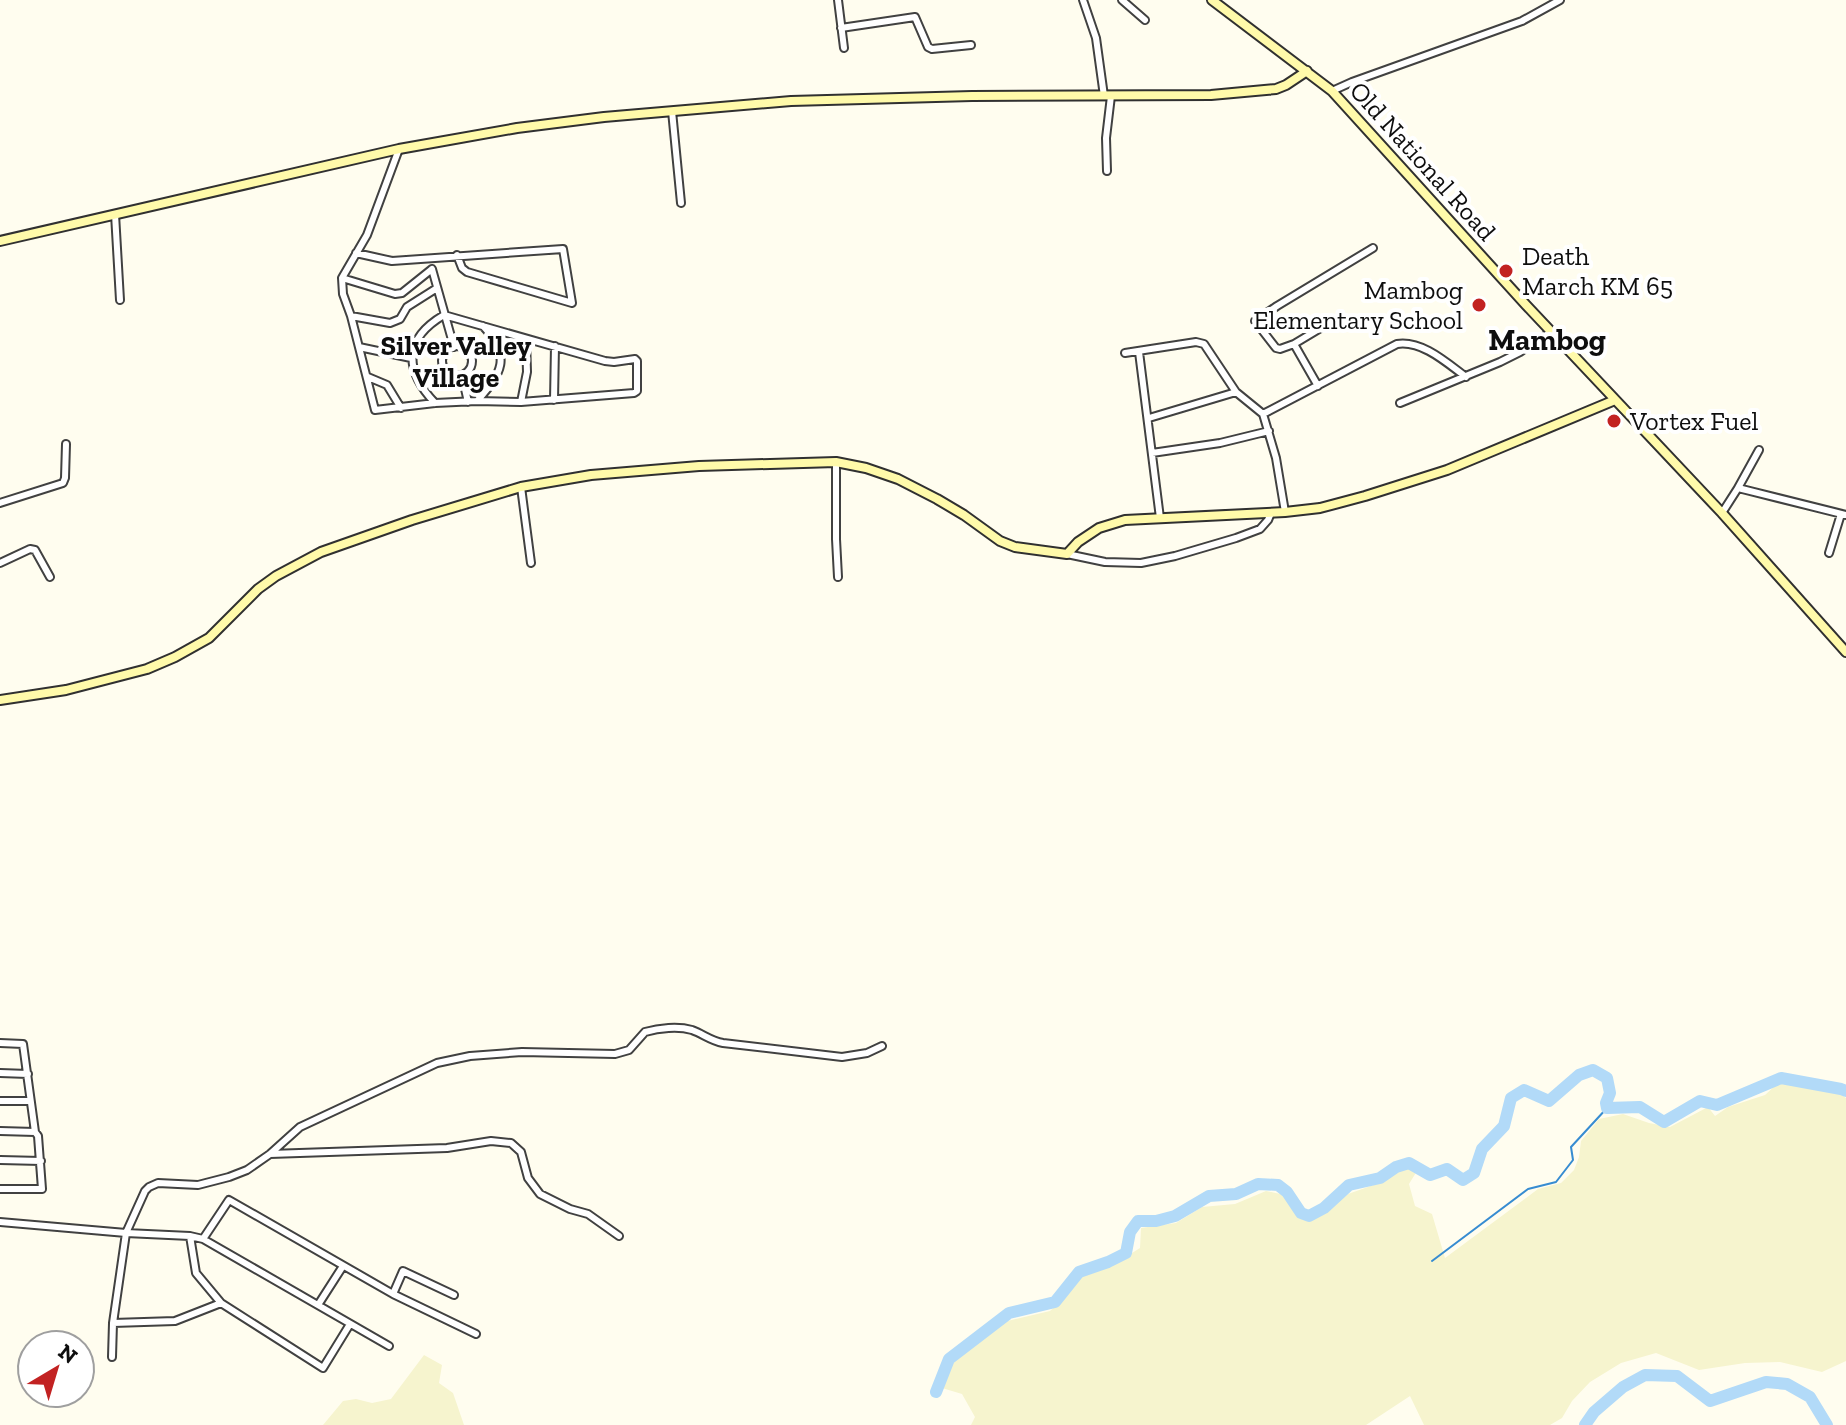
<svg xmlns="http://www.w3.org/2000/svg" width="1846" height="1425" font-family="'Zilla Slab',serif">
<rect width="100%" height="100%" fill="#fffdef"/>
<!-- farmland -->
<path fill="#f6f4ce" d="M 1777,1084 L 1803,1085 L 1837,1092 L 1846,1098 L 1846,1361 L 1822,1372 L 1780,1362 L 1745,1363 L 1699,1370 L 1656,1353 L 1621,1363 L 1590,1382 L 1572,1401 L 1562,1418 L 1550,1425 L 1424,1425 L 1410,1396 L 1366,1425 L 971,1425 L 975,1417 L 962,1394 L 942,1388 L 955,1359 L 985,1338 L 1003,1322 L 1050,1311 L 1067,1295 L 1082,1275 L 1113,1265 L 1140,1248 L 1141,1228 L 1176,1223 L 1202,1207 L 1235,1204 L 1266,1191 L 1285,1195 L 1297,1215 L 1318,1217 L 1348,1194 L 1382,1182 L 1405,1166 L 1417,1171 L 1409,1184 L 1415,1206 L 1432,1214 L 1445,1258 L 1538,1189 L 1561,1183 L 1574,1170 L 1579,1157 L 1581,1141 L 1599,1119 L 1623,1114 L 1649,1123 L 1670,1127 L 1708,1107 L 1715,1116 L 1728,1107 L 1765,1095 Z
M 424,1355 L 442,1365 L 439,1383 L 453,1393 L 464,1425 L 323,1425 L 343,1401 L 356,1399 L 372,1403 L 391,1399 Z"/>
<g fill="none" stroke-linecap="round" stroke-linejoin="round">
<!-- stream -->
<path stroke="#378cd1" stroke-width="2" d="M 1432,1261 L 1528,1189 L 1556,1182 L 1573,1160 L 1571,1147 L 1607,1108"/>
<!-- river -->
<path stroke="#b2daf8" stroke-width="12" d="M 936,1392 L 949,1359 L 1009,1313 L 1055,1302 L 1079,1272 L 1108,1262 L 1126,1253 L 1130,1232 L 1138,1221 L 1156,1221 L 1175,1216 L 1209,1196 L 1236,1194 L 1258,1184 L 1278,1185 L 1287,1192 L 1301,1213 L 1309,1216 L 1324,1208 L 1349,1185 L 1380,1178 L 1396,1167 L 1409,1163 L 1430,1175 L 1447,1169 L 1463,1180 L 1474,1173 L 1482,1149 L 1504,1126 L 1511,1098 L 1524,1090 L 1549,1101 L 1579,1075 L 1593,1070 L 1607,1078 L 1610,1093 L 1606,1103 L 1607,1108 L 1640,1107 L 1664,1122 L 1700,1101 L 1717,1105 L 1781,1078 L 1841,1089 L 1846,1091
M 1585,1425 L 1594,1412 L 1623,1387 L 1645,1375 L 1677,1376 L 1710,1401 L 1766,1382 L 1787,1384 L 1810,1397 L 1827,1425"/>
<!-- street casing -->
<g stroke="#414141" stroke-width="10">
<path id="street" d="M 838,0 L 844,48
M 1083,0 L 1096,38 L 1104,96
M 1122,0 L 1145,20
M 841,28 L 915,17 L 928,47 L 932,49 L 971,45
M 1332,91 L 1352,82 L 1522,21 L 1560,0
M 672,111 L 681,203
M 399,149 L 367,235 L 342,278 L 343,294 L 351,316 L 375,410 L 435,403 L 477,401 L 521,402 L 634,393 L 637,391 L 637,361 L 635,359 L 614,362 L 605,361 L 444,315 C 403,339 404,370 435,403
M 1107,171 L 1106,138 L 1111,96
M 115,214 L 120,300
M 356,253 L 392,261 L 563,249 L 572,303 L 467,272 L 462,268 L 457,255
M 432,269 L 454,347
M 342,278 L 395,294 L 402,293 L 432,269
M 351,316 L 390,323 L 400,319 L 407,307 L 437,288
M 1294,344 L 1324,326
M442 361a15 15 0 1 1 30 0a15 15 0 1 1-30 0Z
M 359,347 L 411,358
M 1139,352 L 1160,518
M 1125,353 L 1196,342 L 1204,344 L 1236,392 L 1263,414
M 462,376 L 468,402
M 368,377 L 387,385 L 401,408
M 1318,386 L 1294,344 L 1280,349 L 1276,348 L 1255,321 L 1277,306 L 1373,248
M 554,400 L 555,346
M 477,401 C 502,373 512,357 483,326
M 521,402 L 527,372 L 526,339
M 1400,403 L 1500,362 L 1520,352 L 1551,332
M 1149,418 L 1236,392
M 1152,453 L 1220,443 L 1269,431
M 836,462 L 836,539 L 838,577
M 521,487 L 531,563
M 1738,488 L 1759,450
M 0,503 L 63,483 L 65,478 L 66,444
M 1285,512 L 1276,458 L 1263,414 L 1397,344 C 1422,340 1447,363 1466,377
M 1722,513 L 1738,488 L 1846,515
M 1829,553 L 1841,514
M 1067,554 L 1105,562 L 1141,563 L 1175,556 L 1236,538 L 1260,529 L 1268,520 L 1271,513
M 0,563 L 30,549 L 35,550 L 50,577
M 0,1043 L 23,1044 L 35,1132 L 38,1136 L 42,1189 L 0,1189
M 0,1073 L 28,1074
M 0,1101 L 30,1101
M 0,1131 L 35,1132
M 270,1154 L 447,1148 L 491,1141 L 511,1143 L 521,1152 L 528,1178 L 540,1194 L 570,1209 L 588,1214 L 619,1236
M 0,1160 L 41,1161
M 0,1222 L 126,1233 L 190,1236 L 203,1239 L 229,1200 L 393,1294 L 476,1334
M 190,1236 L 196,1273 L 221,1303 L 323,1368 L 350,1324
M 203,1239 L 389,1346
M 393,1294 L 403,1271 L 454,1295
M 221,1303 L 175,1321 L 113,1323 L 126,1233 L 145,1191 L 149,1187 L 158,1183 L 198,1185 L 229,1177 L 247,1170 L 270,1154 L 300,1127 L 437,1063 L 470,1056 L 522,1052 L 615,1054 L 629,1050 L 645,1032 C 659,1028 678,1026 692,1030 C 703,1034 711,1041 723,1043 L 842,1057 L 867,1053 L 882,1046
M 318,1305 L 343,1266
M 112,1357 L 113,1323"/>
</g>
<!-- secondary casing -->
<g stroke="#303030" stroke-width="12">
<path id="secondary" d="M 1212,0 L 1332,91 L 1526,305 L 1722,513 L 1846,652
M 0,241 L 399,149 L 517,128 L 604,117 L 791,101 L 972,96 L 1211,95 L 1276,89 L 1286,85 L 1307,71
M 0,700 L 66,690 L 147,669 L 175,657 L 209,638 L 258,589 L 276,576 L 321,552 L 412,520 L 521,487 L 591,475 L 699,466 L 836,462 L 866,468 L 898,479 L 937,499 L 964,515 L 1000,541 L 1015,547 L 1067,554 L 1078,542 L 1099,528 L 1125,520 L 1285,512 L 1320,508 L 1365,496 L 1447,470 L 1615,400"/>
</g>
<!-- street -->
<use href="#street" stroke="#fff" stroke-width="6"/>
<!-- secondary -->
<use href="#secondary" stroke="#fffaaa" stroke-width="8"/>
</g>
<!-- markers -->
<g fill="#c22222" stroke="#fff" stroke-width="3">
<circle cx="1506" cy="271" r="8"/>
<circle cx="1479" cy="305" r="8"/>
<circle cx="1614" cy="421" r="8"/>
</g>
<g text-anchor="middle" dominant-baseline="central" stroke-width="8" stroke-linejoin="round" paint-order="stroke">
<!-- street labels -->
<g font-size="26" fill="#0e0e0e" stroke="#fff">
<text transform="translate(1423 161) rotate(48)">Old National Road</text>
</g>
<!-- poi labels -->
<g font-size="26" fill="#0e0e0e" stroke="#fff" text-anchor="start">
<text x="1522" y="256">Death<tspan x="1522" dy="30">March KM 65</tspan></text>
<text x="1463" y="290" text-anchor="end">Mambog<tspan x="1463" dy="30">Elementary School</tspan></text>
<text x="1630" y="421">Vortex Fuel</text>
</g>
<!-- neighbourhood labels -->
<g font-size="28" font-weight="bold" fill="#0e0e0e" stroke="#fff">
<text x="456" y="345">Silver Valley<tspan x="456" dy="32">Village</tspan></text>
</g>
<!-- quarter labels -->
<g font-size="30" font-weight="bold" fill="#0e0e0e" stroke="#fff">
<text x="1547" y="340">Mambog</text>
</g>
</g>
<!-- north arrow -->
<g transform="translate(56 1369) rotate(38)"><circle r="38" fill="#ffffff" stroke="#9f9f9f" stroke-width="2"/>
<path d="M0-6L14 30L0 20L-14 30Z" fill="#c22222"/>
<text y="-12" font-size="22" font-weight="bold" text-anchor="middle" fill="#0e0e0e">N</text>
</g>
</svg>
